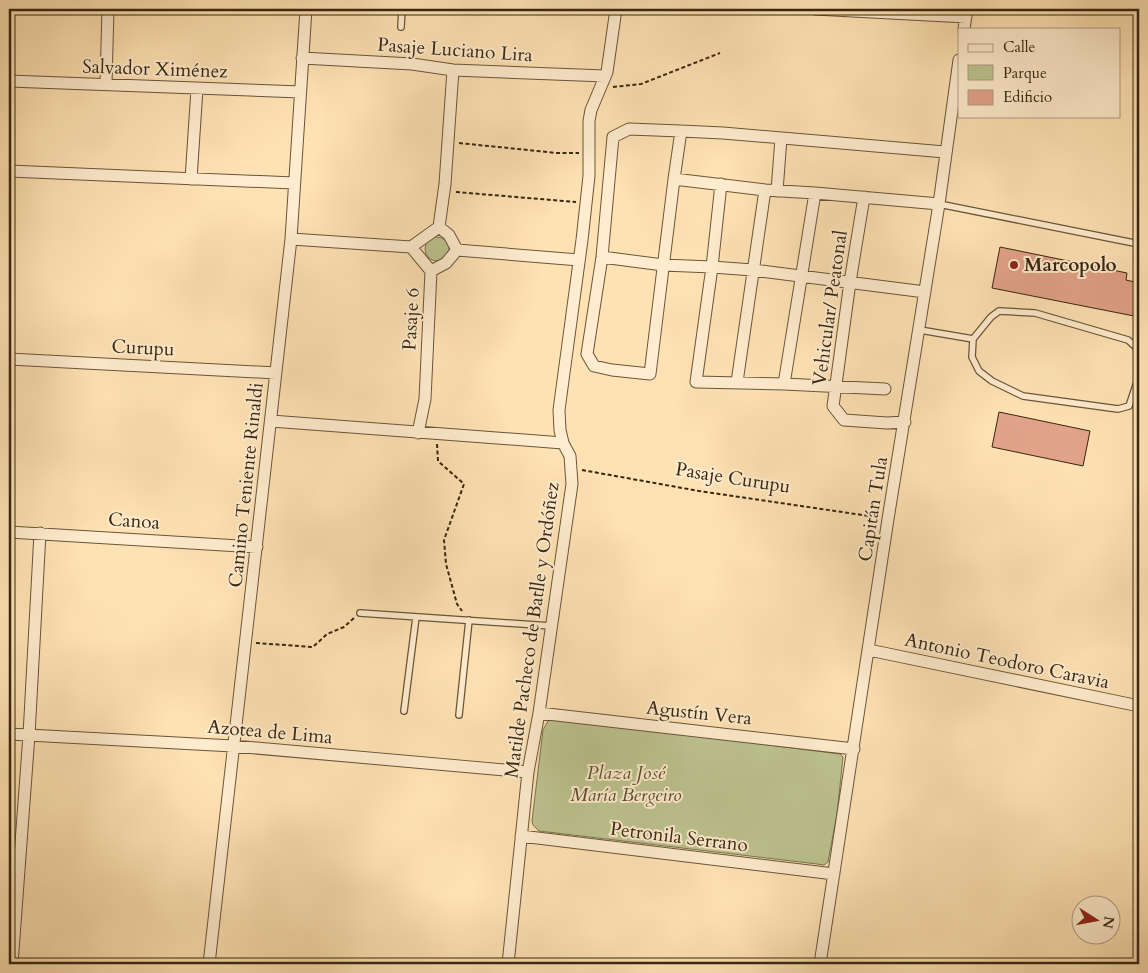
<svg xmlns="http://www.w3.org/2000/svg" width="1148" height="973" font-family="Cardo,serif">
<rect width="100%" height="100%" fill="#ffe2b4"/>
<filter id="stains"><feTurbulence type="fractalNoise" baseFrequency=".004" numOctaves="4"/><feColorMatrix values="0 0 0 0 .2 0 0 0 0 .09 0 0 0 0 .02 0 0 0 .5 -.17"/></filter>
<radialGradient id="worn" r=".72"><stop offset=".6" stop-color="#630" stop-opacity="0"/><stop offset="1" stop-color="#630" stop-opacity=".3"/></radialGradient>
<!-- green -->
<path fill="#bdc490" stroke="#7a7550" d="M425 249a12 12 0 1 1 24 0a12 12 0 1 1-24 0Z
M 555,718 L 840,754 L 843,757 L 837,814 L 828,862 L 824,865 L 817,864 L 539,831 L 533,825 L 532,821 L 543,730 L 548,721 Z"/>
<!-- building -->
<path fill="#e3a38a" stroke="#372610" d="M 1000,247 L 1127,273 L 1126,280 L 1139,283 L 1139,317 L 992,288 Z
M 999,412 L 1090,431 L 1083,466 L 992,447 Z"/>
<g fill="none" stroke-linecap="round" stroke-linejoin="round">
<!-- lane casing -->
<g stroke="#695539" stroke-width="8">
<path id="lane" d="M 401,27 L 402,9
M 939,204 L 1139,244
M 920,330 L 973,339
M 1139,355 L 1138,349 L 1128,340 L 1035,313 L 999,311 L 991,317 L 973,339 L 972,357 L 979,371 L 992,381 L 1023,396 L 1118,409 L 1129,406 L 1139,376
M 360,613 L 551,626
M 404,711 L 416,617
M 459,715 L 469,620"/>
</g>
<!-- street casing -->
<g stroke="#695539" stroke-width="13">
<path id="street" d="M 815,9 L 966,17
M 964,29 L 967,9
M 302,58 L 412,64 L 453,70 L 605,76
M 9,81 L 300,92
M 106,83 L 108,9
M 681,131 L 723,133 L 945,152
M 9,171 L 294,183
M 191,179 L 197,89
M 674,179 L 681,131 L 629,129 L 613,137 L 602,257 L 587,354 L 594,366 L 612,370 L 650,374 L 674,179 L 765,190 L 815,193 L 939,204
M 777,191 L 781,138
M 864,197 L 850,282 L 833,406 L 844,420 L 887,423 L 905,422
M 291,239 L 411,247 L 431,271
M 411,247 L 439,227
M 457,250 L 579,260
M 602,257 L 663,265 L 712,267 L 721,184
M 9,359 L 276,373
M 737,382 L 765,190
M 784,384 L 815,193
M 885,389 L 784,384 L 696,382 L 712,267 L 753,270 L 925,292
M 271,421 L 563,443
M 418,433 L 425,399 L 431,271 L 446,263 L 457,250 L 449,235 L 439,227 L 445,184 L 453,70
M 9,532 L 257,547
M 869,650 L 1139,706
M 539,713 L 854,749
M 9,734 L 233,746 L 528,772
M 521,836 L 834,874
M 12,964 L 29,735 L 40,533
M 209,964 L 291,239 L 306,9
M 508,964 L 528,772 L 539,713 L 572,484 L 570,456 L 563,443 L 560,430 L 559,410 L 582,240 L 589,176 L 589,121 L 591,110 L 607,72 L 616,9
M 820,964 L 888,519 L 939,204 L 959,60"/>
</g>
<!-- path -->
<path stroke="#372610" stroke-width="2" stroke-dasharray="4 2.5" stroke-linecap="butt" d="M 613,87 L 641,84 L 720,53
M 459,143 L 557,153 L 579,153
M 456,192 L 576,202
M 437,444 L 438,461 L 464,484 L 444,540 L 446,564 L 457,604 L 462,611
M 582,470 L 699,491 L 876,517
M 256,643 L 313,647 L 327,634 L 344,627 L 354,618"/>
<!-- lane -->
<use href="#lane" stroke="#ffecce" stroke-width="5.5"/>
<!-- street -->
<use href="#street" stroke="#ffecce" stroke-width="11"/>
</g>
<!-- markers -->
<circle fill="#8f2418" stroke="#ffecce" stroke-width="2" cx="1014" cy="265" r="5"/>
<g text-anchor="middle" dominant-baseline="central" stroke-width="4" stroke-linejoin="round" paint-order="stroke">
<!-- street labels -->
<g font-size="19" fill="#372610" stroke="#ffecce">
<text transform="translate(455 50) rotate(4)">Pasaje Luciano Lira</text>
<text transform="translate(155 69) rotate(2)">Salvador Ximénez</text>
<text transform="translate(830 308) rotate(-82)">Vehicular/ Peatonal</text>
<text transform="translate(411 319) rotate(-87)">Pasaje 6</text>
<text transform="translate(143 348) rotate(3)">Curupu</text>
<text transform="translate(733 478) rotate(9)">Pasaje Curupu</text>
<text transform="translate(246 485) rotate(-84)">Camino Teniente Rinaldi</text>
<text transform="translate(873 509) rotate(-81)">Capitán Tula</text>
<text transform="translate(134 521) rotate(4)">Canoa</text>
<text transform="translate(532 630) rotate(-82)">Matilde Pacheco de Batlle y Ordóñez</text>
<text transform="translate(1007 661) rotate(12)">Antonio Teodoro Caravia</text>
<text transform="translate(699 713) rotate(6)">Agustín Vera</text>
<text transform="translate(270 732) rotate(5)">Azotea de Lima</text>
<text transform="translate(679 837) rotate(7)">Petronila Serrano</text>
</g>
<!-- poi labels -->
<g font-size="19" font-weight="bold" fill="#372610" stroke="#ffecce" text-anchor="start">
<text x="1024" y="265">Marcopolo</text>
</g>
<!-- park labels -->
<g font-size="19" font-style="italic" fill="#584e30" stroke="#ffecce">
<text x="626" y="773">Plaza José<tspan x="626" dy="22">María Bergeiro</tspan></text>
</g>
</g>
<!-- margin -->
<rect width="1148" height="973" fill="none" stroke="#ffe2b4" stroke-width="30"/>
<rect x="10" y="10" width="1128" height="953" fill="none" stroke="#372610" stroke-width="2.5"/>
<rect x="15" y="15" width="1118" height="943" fill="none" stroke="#372610"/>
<!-- legend -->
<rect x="958" y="28" width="162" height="90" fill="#ffecce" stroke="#af9d82"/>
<rect x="968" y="44" width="25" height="8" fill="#ffecce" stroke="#af9d82"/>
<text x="1003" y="52" font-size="15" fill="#372610">Calle</text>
<rect x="968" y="65" width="25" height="15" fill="#bdc490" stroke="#af9d82"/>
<text x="1003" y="78" font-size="15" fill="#372610">Parque</text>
<rect x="968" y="90" width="25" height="15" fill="#e3a38a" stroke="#af9d82"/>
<text x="1003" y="102" font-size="15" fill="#372610">Edificio</text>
<!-- north arrow -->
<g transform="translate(1096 920) rotate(101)"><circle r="24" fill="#ffecce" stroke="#af9d82"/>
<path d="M0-4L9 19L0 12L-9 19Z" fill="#8f2418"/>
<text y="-8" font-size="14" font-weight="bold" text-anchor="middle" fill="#372610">N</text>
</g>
<rect width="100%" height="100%" filter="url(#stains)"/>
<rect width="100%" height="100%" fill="url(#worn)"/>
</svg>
